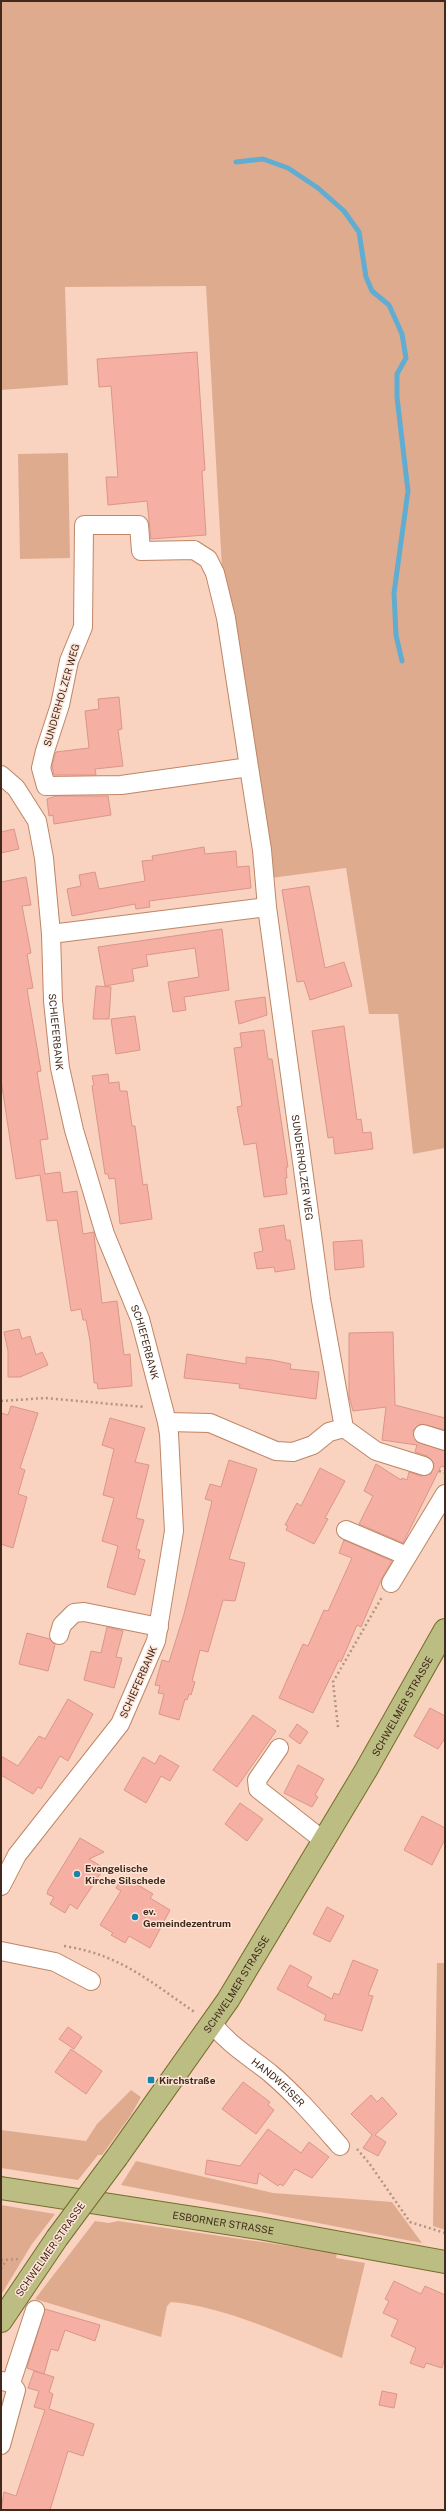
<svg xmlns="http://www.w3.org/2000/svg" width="446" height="2511" font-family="'Public Sans',sans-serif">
<rect width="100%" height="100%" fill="#f9d3bf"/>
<!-- green -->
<path fill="#dfab8f" d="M 1,1 L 445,1 L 445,1148 L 413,1154 L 398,1014 L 369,1014 L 346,868 L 271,878 L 223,585 L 206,286 L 65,287 L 68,385 L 1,390 Z
M 68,453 L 70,558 L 20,559 L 18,454 Z
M 437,1963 L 445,1963 L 445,2230 L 433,2226 Z
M 131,2090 L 141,2097 L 131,2115 L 102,2155 L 98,2155 L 78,2180 L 1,2168 L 1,2130 L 86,2141 L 97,2124 Z
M 136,2161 L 273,2193 L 392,2202 L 422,2243 L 121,2185 Z
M 1,2205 L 55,2214 L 32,2244 L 1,2295 Z
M 95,2221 L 109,2223 L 118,2221 L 337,2253 L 336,2258 L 365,2263 L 342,2358 C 292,2338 224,2306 171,2302 L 167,2306 L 161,2337 L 35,2299 Z"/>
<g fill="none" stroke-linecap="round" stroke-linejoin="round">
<!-- stream -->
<path stroke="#61add1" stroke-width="5" d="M 236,162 L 263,159 L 288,168 L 318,188 L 344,211 L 359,232 L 366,277 L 372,291 L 389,305 L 402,334 L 406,358 L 397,374 L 397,397 L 408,491 L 394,593 L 396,635 L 402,661"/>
</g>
<!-- building -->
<path fill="#f6b0a3" stroke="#da9689" d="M 197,352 L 205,470 L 202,471 L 206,535 L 151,539 L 147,501 L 108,505 L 106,477 L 118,477 L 111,386 L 99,387 L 97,359 Z
M 119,697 L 122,729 L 118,730 L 123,766 L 95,769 L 96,775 L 54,775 L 52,765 L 56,752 L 89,748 L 85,711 L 99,709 L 98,699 Z
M 56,796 L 108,796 L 111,815 L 54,824 L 53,815 L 49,816 L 47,799 Z
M 14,829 L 19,849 L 1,853 L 1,832 Z
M 204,847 L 205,854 L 236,851 L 237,867 L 249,866 L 251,888 L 149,901 L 150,907 L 136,909 L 135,904 L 72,916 L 67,889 L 81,886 L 79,875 L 95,872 L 99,889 L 145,881 L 142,861 L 153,860 L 152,856 Z
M 26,877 L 31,905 L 22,906 L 31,953 L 27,954 L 33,988 L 27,989 L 41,1071 L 37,1072 L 48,1139 L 40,1140 L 45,1174 L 60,1172 L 63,1193 L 77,1191 L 83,1234 L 94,1232 L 94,1235 L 102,1303 L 117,1301 L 124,1355 L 130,1354 L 132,1386 L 98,1389 L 97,1383 L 94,1383 L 90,1341 L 86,1320 L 83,1320 L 81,1309 L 71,1311 L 57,1220 L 47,1221 L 40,1175 L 16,1179 L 1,1080 L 1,882 Z
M 309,886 L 325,968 L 344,962 L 352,986 L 310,1000 L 304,981 L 297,982 L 282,890 Z
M 222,929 L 229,990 L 184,997 L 186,1010 L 173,1012 L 168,982 L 199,977 L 195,948 L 146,955 L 148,966 L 132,969 L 134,981 L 105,986 L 98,947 Z
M 96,986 L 111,987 L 109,1019 L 93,1019 Z
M 265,997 L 267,1015 L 239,1024 L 235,1001 Z
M 135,1016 L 140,1050 L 116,1054 L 111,1019 Z
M 344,1026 L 357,1120 L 361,1119 L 363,1133 L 371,1132 L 373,1149 L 335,1154 L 333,1137 L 328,1138 L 312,1031 Z
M 264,1030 L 268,1059 L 272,1059 L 288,1167 L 286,1167 L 287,1178 L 285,1178 L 287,1194 L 264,1197 L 256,1143 L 244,1145 L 237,1107 L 242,1106 L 234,1048 L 242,1047 L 240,1033 Z
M 108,1074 L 109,1083 L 119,1082 L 120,1091 L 127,1091 L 132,1126 L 135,1126 L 143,1185 L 147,1184 L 152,1219 L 120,1224 L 115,1178 L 109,1179 L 108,1174 L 105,1174 L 92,1086 L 94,1085 L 92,1076 Z
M 284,1225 L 286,1240 L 290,1240 L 295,1269 L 275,1272 L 274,1267 L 257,1269 L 254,1253 L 263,1251 L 259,1229 Z
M 362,1240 L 364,1267 L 335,1270 L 333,1242 Z
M 19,1329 L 22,1339 L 30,1336 L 36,1355 L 42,1352 L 48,1365 L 20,1377 L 8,1377 L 8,1351 L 4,1332 Z
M 393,1332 L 395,1405 L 445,1418 L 445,1430 L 421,1424 L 413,1430 L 416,1441 L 445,1451 L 445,1467 L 441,1466 L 403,1543 L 359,1524 L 373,1496 L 364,1491 L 376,1464 L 401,1480 L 402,1478 L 407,1480 L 409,1472 L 421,1476 L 431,1474 L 434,1463 L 427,1456 L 415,1452 L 417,1445 L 382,1440 L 386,1407 L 353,1411 L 349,1396 L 349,1333 Z
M 187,1354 L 246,1364 L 246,1357 L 272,1360 L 291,1364 L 290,1369 L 319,1372 L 316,1399 L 239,1388 L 240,1384 L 184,1378 Z
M 11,1406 L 38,1413 L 20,1468 L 25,1470 L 18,1494 L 27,1497 L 13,1548 L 1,1544 L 1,1413 L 8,1415 Z
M 110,1418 L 145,1428 L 135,1462 L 149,1465 L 136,1518 L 144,1520 L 136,1549 L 140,1550 L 138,1558 L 145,1560 L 135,1595 L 107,1587 L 118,1546 L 102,1541 L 114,1498 L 103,1495 L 114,1449 L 102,1445 Z
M 229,1460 L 257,1469 L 229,1559 L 245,1563 L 235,1601 L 223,1600 L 208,1652 L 200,1650 L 192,1681 L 195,1682 L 191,1695 L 189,1694 L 187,1700 L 185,1699 L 179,1720 L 159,1714 L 164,1694 L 158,1693 L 160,1686 L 155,1685 L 162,1660 L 169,1662 L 184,1614 L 212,1501 L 205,1499 L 210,1484 L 221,1487 Z
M 320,1468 L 345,1481 L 325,1518 L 328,1519 L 314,1544 L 286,1530 L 288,1526 L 285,1525 L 297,1503 L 301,1506 Z
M 344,1540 L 392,1561 L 382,1578 L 361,1627 L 357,1625 L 341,1662 L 339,1660 L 313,1713 L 279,1698 L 303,1644 L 308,1646 L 324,1610 L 328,1611 L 352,1558 L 339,1553 Z
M 107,1627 L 123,1631 L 116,1657 L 122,1658 L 114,1688 L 84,1680 L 91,1651 L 101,1653 Z
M 27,1633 L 50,1639 L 55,1645 L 48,1671 L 19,1664 Z
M 68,1699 L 93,1714 L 68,1761 L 60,1756 L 41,1789 L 38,1787 L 33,1794 L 1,1775 L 1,1756 L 18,1766 L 39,1736 L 45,1739 Z
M 430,1708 L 445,1716 L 445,1738 L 438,1749 L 414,1736 Z
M 253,1715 L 276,1731 L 237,1787 L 213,1770 Z
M 297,1724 L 308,1732 L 300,1744 L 289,1736 Z
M 160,1755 L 179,1766 L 170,1781 L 161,1776 L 146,1803 L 124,1790 L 143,1757 L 155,1764 Z
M 298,1765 L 324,1779 L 315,1795 L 318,1797 L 312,1807 L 284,1793 Z
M 240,1803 L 263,1819 L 247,1841 L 225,1824 Z
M 422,1816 L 445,1828 L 445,1839 L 432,1865 L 404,1850 Z
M 80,1838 L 104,1852 L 89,1859 L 104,1868 L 77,1909 L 70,1904 L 65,1913 L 50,1904 L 54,1897 L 47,1894 L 48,1890 Z
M 123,1876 L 153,1894 L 150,1898 L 170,1910 L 150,1948 L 129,1936 L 125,1943 L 111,1935 L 113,1933 L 100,1925 L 121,1891 L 116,1888 Z
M 327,1907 L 344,1916 L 330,1942 L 313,1934 Z
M 353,1960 L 378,1970 L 368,1995 L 373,1996 L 362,2031 L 324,2020 L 326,2015 L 277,1989 L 290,1965 L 312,1977 L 307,1986 L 332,1999 L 334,1993 L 339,1995 Z
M 68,2027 L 82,2037 L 74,2049 L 59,2039 Z
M 71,2049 L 102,2071 L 86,2094 L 55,2072 Z
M 243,2082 L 270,2102 L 268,2105 L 274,2110 L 256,2134 L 222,2109 Z
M 371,2095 L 377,2102 L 382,2097 L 397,2114 L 375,2135 L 386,2142 L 378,2156 L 363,2148 L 372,2135 L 351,2114 Z
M 268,2129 L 301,2153 L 309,2142 L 329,2157 L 312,2178 L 295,2169 L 283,2186 L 280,2184 L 278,2186 L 259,2173 L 257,2184 L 205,2174 L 207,2160 L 240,2166 Z
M 394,2281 L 421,2294 L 425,2286 L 445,2295 L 445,2357 L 442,2368 L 426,2363 L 424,2368 L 410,2363 L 416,2348 L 391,2336 L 398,2320 L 383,2313 L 389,2301 L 385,2299 Z
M 45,2309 L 100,2325 L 95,2341 L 65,2330 L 58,2351 L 51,2349 L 44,2374 L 27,2368 Z
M 34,2371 L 54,2377 L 49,2392 L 53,2394 L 49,2409 L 94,2424 L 83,2456 L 68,2451 L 50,2510 L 1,2510 L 4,2492 L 16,2496 L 45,2410 L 34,2407 L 39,2391 L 28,2388 Z
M 382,2391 L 397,2394 L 394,2408 L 379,2405 Z"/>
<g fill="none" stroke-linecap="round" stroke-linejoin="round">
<!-- minor casing -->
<g stroke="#bf8565" stroke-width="20">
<g id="minor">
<path id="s1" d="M 249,767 L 226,618 L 215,573 L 208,559 L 194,550 L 141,551 L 139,525 L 84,525 L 83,627 L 69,661 L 60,705 L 45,751 L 41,768 L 46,786 L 121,785 L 249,767 L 262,850 L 267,907 L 321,1300 L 344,1428 L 376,1451 L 424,1466"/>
<path id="s2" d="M 1,775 L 16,788 L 37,821 L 44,858 L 51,934 L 53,1001 L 60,1068 L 74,1130 L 105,1234 L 140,1319 L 167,1422 L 169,1434 L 174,1531 L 156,1641 L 120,1724 L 17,1855 L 1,1886"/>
<path d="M 51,934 L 267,907"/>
<path d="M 167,1422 L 210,1423 L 276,1451 L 293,1452 L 313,1445 L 329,1432 L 344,1428"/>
<path d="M 423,1434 L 445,1441"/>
<path d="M 346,1530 L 407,1556"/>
<path d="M 391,1583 L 445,1494"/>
<path d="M 59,1635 L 62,1625 L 74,1613 L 84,1612 L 159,1627"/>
<path d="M 279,1748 L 257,1780 L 258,1789 L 324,1841"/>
<path d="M 1,1951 L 55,1962 L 91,1981"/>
<path id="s3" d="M 212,2023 C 228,2044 250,2057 270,2073 C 296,2095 318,2121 340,2146"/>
<path d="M 11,2383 L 35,2310"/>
<path d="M 1,2445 L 16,2390 L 11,2383 L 2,2381"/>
</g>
</g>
<!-- major casing -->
<g stroke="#746d29" stroke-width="24">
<g id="major">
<path id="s4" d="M 117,2157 L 228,2000 L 366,1770 L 445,1630"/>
<path id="s5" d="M 1,2188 L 259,2228 L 445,2262"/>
<path d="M 1,2321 L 57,2238"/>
</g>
</g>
<!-- path -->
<path stroke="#b39381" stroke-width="2.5" stroke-dasharray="2 3" stroke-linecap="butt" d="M 1,1401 L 45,1398 L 145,1407
M 439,1471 L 445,1473
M 338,1727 L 333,1682 L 382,1597
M 64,1946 C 122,1955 150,1982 196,2013
M 357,2149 L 369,2163 L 410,2222 L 445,2233
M 1,2260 L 20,2259
M 1,2269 L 6,2260"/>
<!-- minor -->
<use href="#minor" stroke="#fff" stroke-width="18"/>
<!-- major -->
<use href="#major" stroke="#bcbd83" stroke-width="22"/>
<!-- major-bridge casing -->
<g stroke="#746d29" stroke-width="24" stroke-linecap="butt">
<path id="major-bridge" d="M 57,2238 L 117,2157"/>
</g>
<!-- major-bridge -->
<use href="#major-bridge" stroke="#bcbd83" stroke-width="22"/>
</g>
<!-- markers -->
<g fill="#1a83ac" stroke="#fde4d6" stroke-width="1.5">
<circle cx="77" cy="1874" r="4"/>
<circle cx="135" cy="1917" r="4"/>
<rect x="147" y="2076" width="8" height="8" rx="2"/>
</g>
<g text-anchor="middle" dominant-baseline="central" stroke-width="3" stroke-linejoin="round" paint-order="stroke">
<!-- street labels -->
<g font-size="10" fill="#41291b" stroke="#fde4d6">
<text transform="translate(61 695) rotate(-74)">SUNDERHOLZER WEG</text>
<text stroke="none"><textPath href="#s2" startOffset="271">SCHIEFERBANK</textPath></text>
<text stroke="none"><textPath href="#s1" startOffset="1240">SUNDERHOLZER WEG</textPath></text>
<text stroke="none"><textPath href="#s2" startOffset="595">SCHIEFERBANK</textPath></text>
<text transform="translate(138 1682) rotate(-66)">SCHIEFERBANK</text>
<text stroke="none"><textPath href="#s4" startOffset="534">SCHWELMER STRASSE</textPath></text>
<text stroke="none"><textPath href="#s4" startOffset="210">SCHWELMER STRASSE</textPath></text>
<text stroke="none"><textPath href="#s3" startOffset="89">HANDWEISER</textPath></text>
<text stroke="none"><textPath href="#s5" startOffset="225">ESBORNER STRASSE</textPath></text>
<text transform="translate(50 2249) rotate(-55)">SCHWELMER STRASSE</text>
</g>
<!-- poi labels -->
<g font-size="10" font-weight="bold" fill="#41291b" stroke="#fde4d6" text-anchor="start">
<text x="85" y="1868">Evangelische<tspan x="85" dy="12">Kirche Silschede</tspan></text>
<text x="143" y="1911">ev.<tspan x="143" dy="12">Gemeindezentrum</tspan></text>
<text x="159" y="2080">Kirchstraße</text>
</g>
</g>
<!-- border -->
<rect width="446" height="2511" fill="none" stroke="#41291b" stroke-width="4"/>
</svg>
